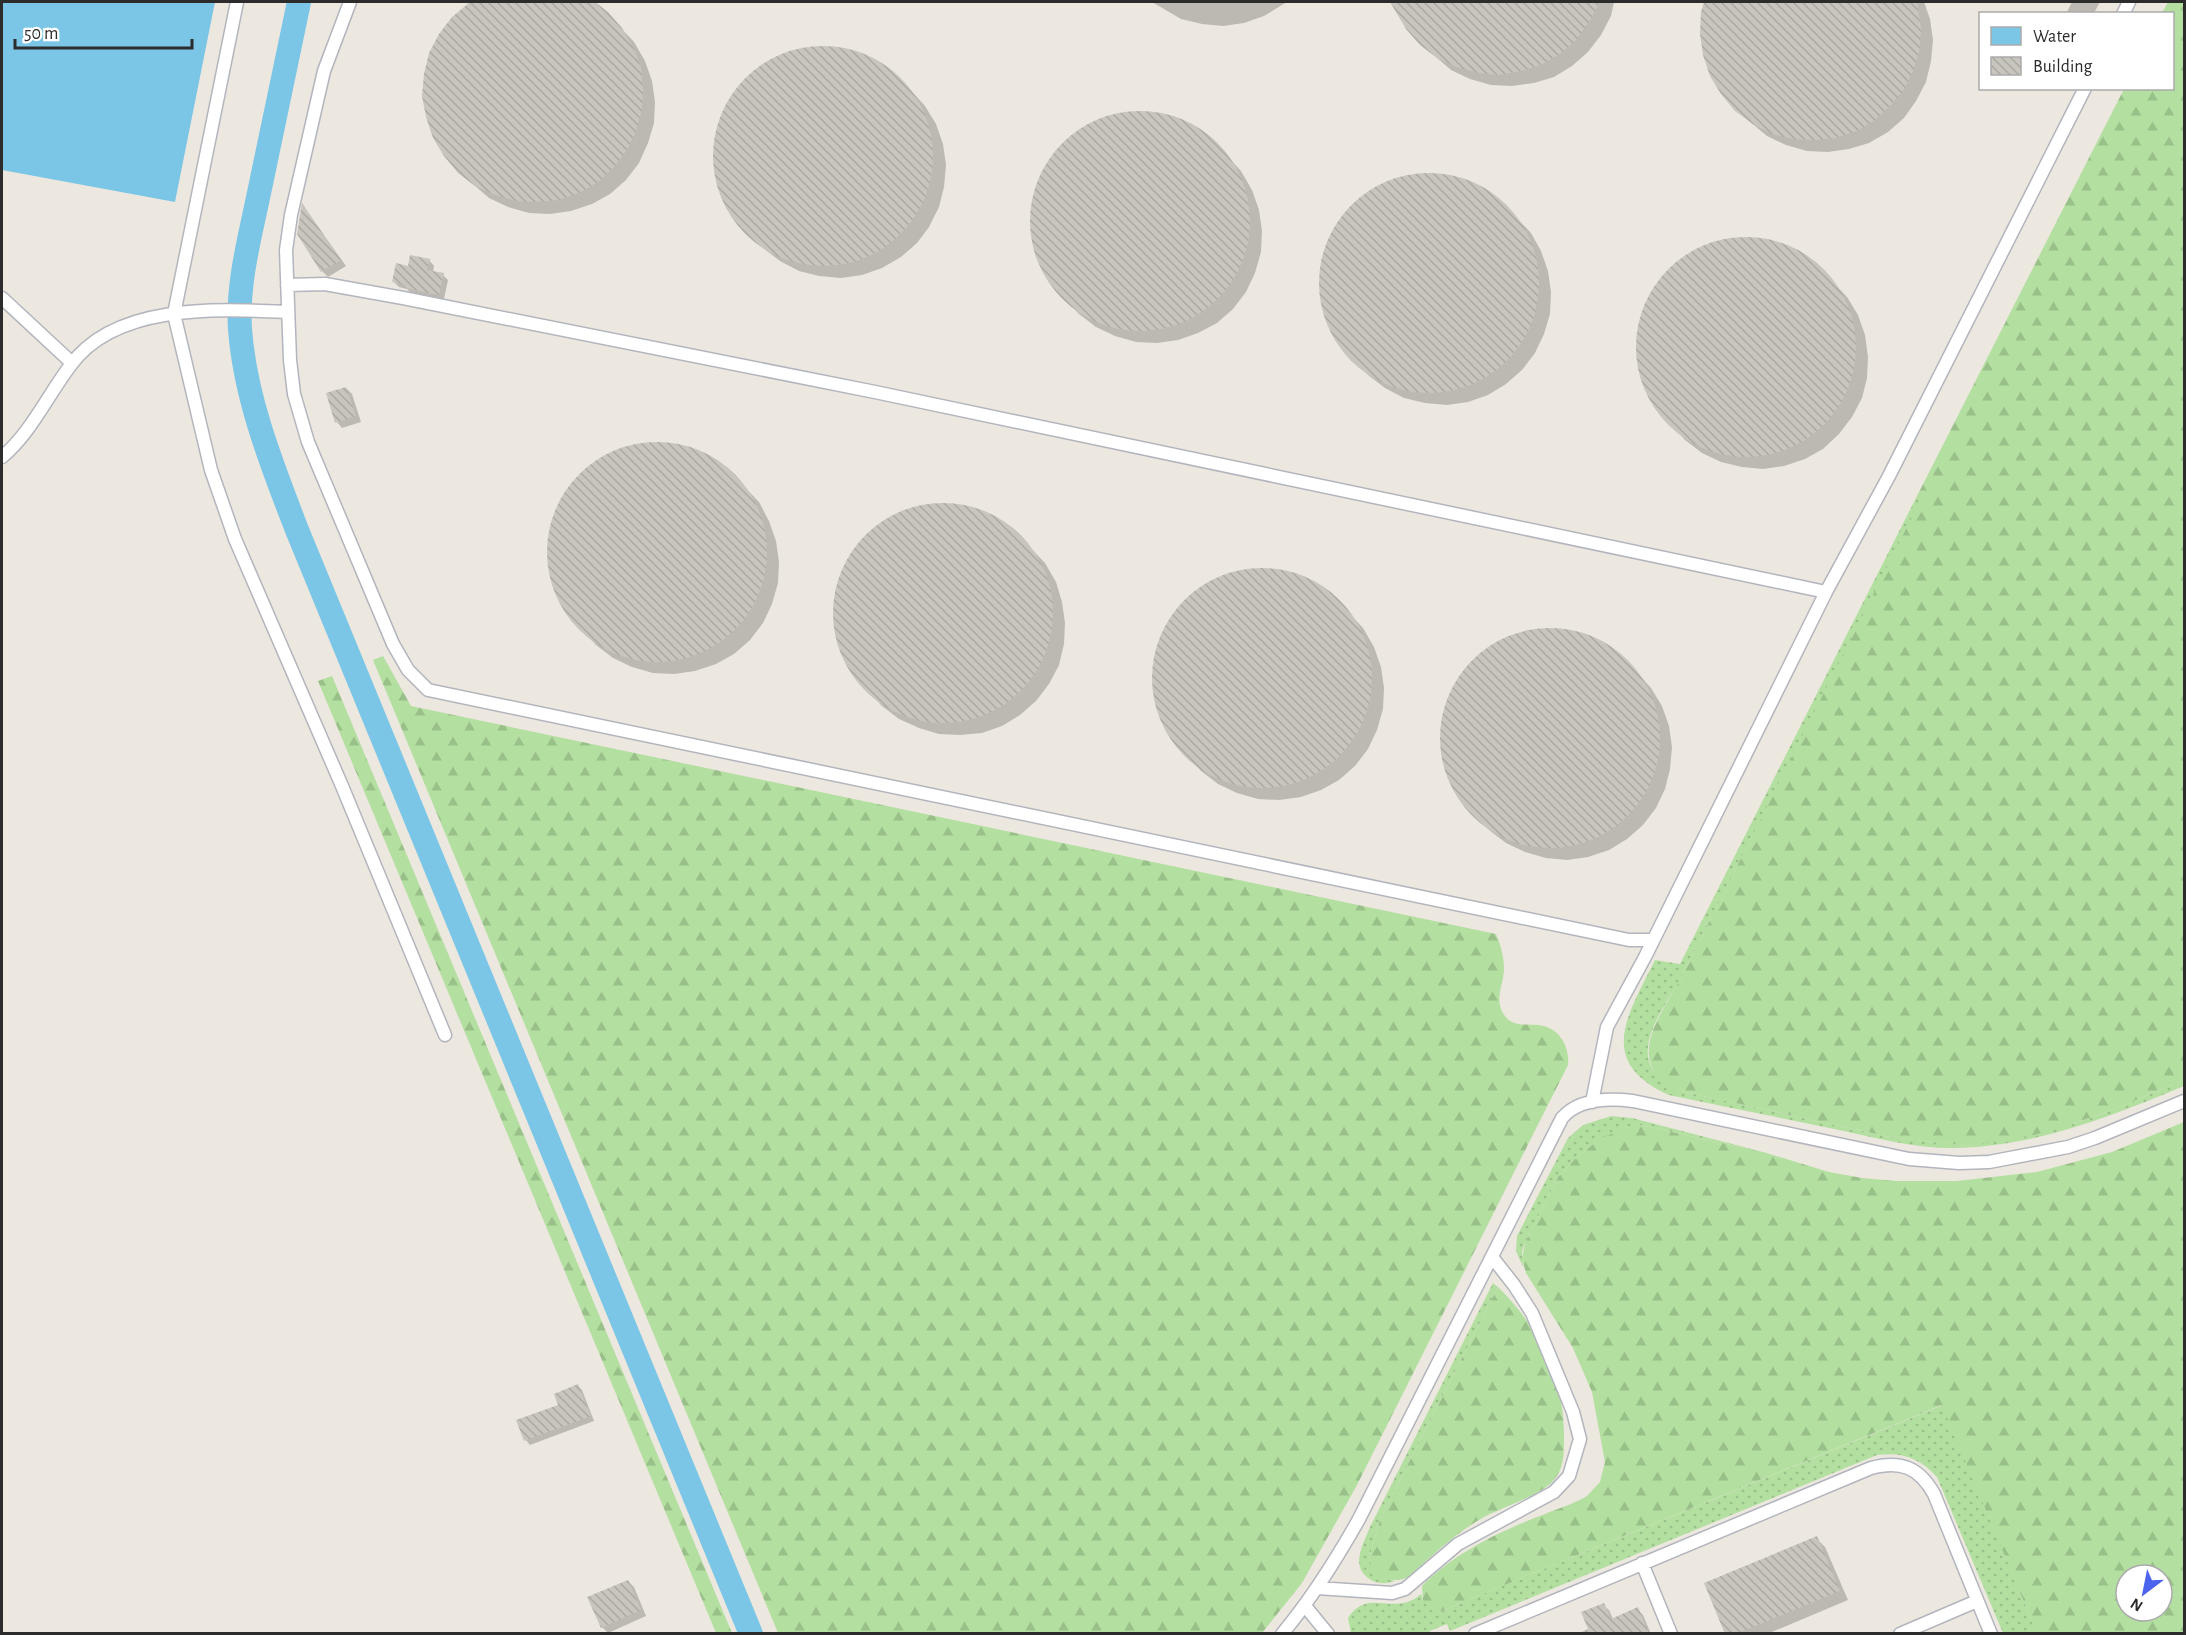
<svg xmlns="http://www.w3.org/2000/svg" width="2186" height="1635" font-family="'Alegreya Sans',sans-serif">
<defs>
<pattern id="grass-dots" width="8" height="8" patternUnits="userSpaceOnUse" patternTransform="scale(1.5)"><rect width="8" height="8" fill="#b3dfa0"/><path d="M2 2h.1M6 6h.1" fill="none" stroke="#9ac08a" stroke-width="1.8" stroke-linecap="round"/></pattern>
<pattern id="forest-firs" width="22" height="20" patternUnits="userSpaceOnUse" patternTransform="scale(1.5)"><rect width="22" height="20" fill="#b3dfa0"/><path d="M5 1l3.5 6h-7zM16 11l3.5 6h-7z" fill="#9ac08a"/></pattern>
<pattern id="building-back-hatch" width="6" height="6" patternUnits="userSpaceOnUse" patternTransform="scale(1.5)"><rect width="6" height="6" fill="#c8c5be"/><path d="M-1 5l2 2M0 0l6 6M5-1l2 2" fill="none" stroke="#aca9a3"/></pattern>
</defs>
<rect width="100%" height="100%" fill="#ece7df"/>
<!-- grass -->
<path fill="url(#grass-dots)" d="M 1916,498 L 1921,501 L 1680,980 C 1667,1003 1634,1045 1654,1071 C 1659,1078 1669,1084 1676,1090 L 1890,1137 L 1968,1146 L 2071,1124 L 2107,1112 L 2184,1080 L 2184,1086 C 2112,1116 2037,1146 1957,1148 C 1919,1149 1881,1139 1844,1131 C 1786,1119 1727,1107 1669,1095 C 1595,1061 1628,1015 1655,960 L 1680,964 Z
M 1611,1116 L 1632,1118 L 1763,1152 L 1636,1124 L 1621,1130 L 1592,1145 L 1574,1160 L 1558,1177 L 1525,1243 L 1522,1251 L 1523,1267 L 1516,1251 L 1517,1236 L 1568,1138 L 1583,1125 Z
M 1493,1283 L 1498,1287 L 1380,1519 L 1369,1559 L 1388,1579 L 1395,1581 C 1387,1584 1378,1584 1371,1580 C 1349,1567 1363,1545 1370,1527 Z
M 1943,1405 L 2037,1633 L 2003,1633 L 1937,1477 C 1920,1458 1902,1452 1877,1455 L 1450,1631 L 1447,1624 L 1430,1631 L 1430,1633 L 1351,1633 L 1348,1618 C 1368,1586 1394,1618 1421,1594 L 1423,1601 L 1439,1612 Z"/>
<!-- forest -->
<path fill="url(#forest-firs)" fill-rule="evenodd" d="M 2168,2 L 2184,2 L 2184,1080 L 2107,1112 L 2071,1124 L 2034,1135 L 1968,1146 L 1890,1137 L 1676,1090 C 1623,1062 1660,1016 1680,980 L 1920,501 L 1916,498 L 2124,89 L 2172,88 L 2172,14 L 2162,13 Z
M 383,656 L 411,706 L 1496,934 C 1501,946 1504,957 1504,970 C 1503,986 1494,1000 1504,1015 C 1513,1027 1525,1024 1538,1025 C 1559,1027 1570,1046 1568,1065 L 1357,1485 L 1302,1583 L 1262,1633 L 778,1633 L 373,660 Z
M 332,676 L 732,1633 L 716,1633 L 318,681 Z
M 2184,1122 L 2184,1633 L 2037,1633 L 1942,1405 L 1439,1612 L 1432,1611 L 1423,1601 L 1422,1586 C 1454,1553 1502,1530 1545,1514 C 1559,1508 1574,1504 1587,1496 L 1600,1482 L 1605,1462 L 1592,1392 L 1573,1348 L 1526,1273 L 1522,1259 L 1525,1243 L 1558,1177 L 1574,1160 L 1592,1145 L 1606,1136 L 1636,1124 L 1763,1152 L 1829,1172 L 1862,1178 L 1896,1181 L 1957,1181 L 2037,1172 L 2112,1152 ZM 2126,1575 L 2162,1575 L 2162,1611 L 2126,1611 Z
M 1498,1287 C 1539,1327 1565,1380 1564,1438 C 1564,1454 1564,1469 1553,1481 C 1541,1495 1503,1507 1484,1517 C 1456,1533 1432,1555 1409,1577 C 1391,1585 1375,1577 1369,1559 L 1380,1519 Z"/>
<!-- water -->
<path fill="#7bc6e6" d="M 2,2 L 215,2 L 175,202 L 2,170 Z"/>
<!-- shadow -->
<path fill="#0003" d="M 473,2 L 592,2 L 607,13 L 634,42 L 645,61 L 652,81 L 655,102 L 654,123 L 648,143 L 639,163 L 626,180 L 610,194 L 592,204 L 571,211 L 550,214 L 529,213 L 508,207 L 489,198 L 459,172 L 469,4 Z
M 1152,2 L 1287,2 L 1264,16 L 1244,23 L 1223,26 L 1202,24 L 1181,19 Z
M 1394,2 L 1614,2 L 1611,16 L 1601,35 L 1588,52 L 1572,66 L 1554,77 L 1534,83 L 1512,86 L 1491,85 L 1470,79 L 1451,70 L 1421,44 L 1396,9 Z
M 1706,2 L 1924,2 L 1930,19 L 1933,40 L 1931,61 L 1926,82 L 1916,101 L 1904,118 L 1888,132 L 1869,143 L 1849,149 L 1828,152 L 1807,151 L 1786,145 L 1767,136 L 1736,110 L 1703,13 Z
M 2072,2 L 2100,2 L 2094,13 L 2066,14 Z
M 820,47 L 841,49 L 861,54 L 881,64 L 898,76 L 925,106 L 936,124 L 943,144 L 946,165 L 944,187 L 939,207 L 929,227 L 917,243 L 901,257 L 882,268 L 862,275 L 841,278 L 819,276 L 799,271 L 780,261 L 763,248 L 735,219 L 724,201 L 718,181 L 715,159 L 716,138 L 721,118 L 731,98 L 744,82 L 760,67 L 778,57 L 798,50 Z
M 1136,113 L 1157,114 L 1178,120 L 1197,129 L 1214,142 L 1241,171 L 1252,190 L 1259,210 L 1262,231 L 1261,252 L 1255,273 L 1246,292 L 1233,309 L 1217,323 L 1198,333 L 1178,340 L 1157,343 L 1136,342 L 1115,336 L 1096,327 L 1079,314 L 1052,285 L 1041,266 L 1034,246 L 1031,225 L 1032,204 L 1038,183 L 1047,164 L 1060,147 L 1076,133 L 1094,123 L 1115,116 Z
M 1425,174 L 1446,175 L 1467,181 L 1486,190 L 1503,203 L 1531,233 L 1541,251 L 1548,271 L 1551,292 L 1550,314 L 1544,334 L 1535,353 L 1522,370 L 1506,384 L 1488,395 L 1468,402 L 1447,405 L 1425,403 L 1404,398 L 1385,388 L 1368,375 L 1341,346 L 1330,328 L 1323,308 L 1320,286 L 1322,265 L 1327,244 L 1336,225 L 1349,208 L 1365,194 L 1383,184 L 1404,177 Z
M 303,206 L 346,266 L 328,277 L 322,271 Z
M 1742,238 L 1763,240 L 1784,245 L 1803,255 L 1820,268 L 1847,297 L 1858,315 L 1865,335 L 1868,357 L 1867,378 L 1862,398 L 1852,417 L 1839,434 L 1823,449 L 1805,459 L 1784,466 L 1763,469 L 1742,467 L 1721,462 L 1702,453 L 1685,440 L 1658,410 L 1647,392 L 1640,372 L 1637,351 L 1638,329 L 1644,309 L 1653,290 L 1666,273 L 1682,259 L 1701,248 L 1721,241 Z
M 429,260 L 434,266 L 433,273 L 443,275 L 448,280 L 444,299 L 410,292 L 407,289 L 399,287 L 394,282 L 409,267 Z
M 346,388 L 352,394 L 361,422 L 342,428 L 337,422 Z
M 653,444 L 674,445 L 695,451 L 714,460 L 731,473 L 759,502 L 769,521 L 776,541 L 779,562 L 778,583 L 772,604 L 763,623 L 750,640 L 734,654 L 716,664 L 695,671 L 674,674 L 653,673 L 632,667 L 613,658 L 596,645 L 569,616 L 558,597 L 551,577 L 548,556 L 549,535 L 555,514 L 564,495 L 577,478 L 593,464 L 612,454 L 632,447 Z
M 939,505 L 960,506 L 981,512 L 1000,521 L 1017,534 L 1045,563 L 1056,582 L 1062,602 L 1065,623 L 1064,644 L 1059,665 L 1049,684 L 1036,701 L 1020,715 L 1002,726 L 982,733 L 960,735 L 939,734 L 919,728 L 899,719 L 882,706 L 855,677 L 844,658 L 837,638 L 834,617 L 836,596 L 841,575 L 851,556 L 863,539 L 879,525 L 898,514 L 918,508 Z
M 1258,569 L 1279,571 L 1300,577 L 1319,586 L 1336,599 L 1363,628 L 1374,647 L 1381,667 L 1384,688 L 1383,709 L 1377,730 L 1368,749 L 1355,766 L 1339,780 L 1321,790 L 1301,797 L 1279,800 L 1258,799 L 1237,793 L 1218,784 L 1201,771 L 1174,742 L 1163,723 L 1156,703 L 1153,682 L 1155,661 L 1160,640 L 1169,621 L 1182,604 L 1198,590 L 1217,579 L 1237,573 Z
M 1546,629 L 1567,631 L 1588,636 L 1607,645 L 1624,658 L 1651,688 L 1662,706 L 1669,726 L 1672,747 L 1670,769 L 1665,789 L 1656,808 L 1643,825 L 1627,839 L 1609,850 L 1588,857 L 1567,860 L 1546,858 L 1525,852 L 1506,843 L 1489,830 L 1462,801 L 1451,782 L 1444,763 L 1441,741 L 1442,720 L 1448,700 L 1457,680 L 1470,663 L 1486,650 L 1504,639 L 1525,632 Z
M 578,1386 L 582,1390 L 594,1421 L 530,1445 L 526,1440 L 518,1421 L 560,1406 Z
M 1816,1538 L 1825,1547 L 1848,1600 L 1767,1634 L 1726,1634 Z
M 628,1581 L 634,1587 L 646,1616 L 608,1633 L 602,1627 Z
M 1603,1605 L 1609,1610 L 1613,1619 L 1637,1609 L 1643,1615 L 1651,1634 L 1602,1634 Z"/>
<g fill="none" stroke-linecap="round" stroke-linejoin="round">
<!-- canal -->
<path stroke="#7bc6e6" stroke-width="24" d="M 299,2 C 286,65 273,129 259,193 C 250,237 237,283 240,329 C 245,398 272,465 297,530 L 751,1634"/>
</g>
<!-- building -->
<path fill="url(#building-back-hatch)" d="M 470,2 L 595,2 L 608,12 L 622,28 L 633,47 L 641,67 L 643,88 L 642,110 L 636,131 L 627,150 L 614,167 L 598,182 L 579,193 L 559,200 L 537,202 L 516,201 L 495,195 L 475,186 L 458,173 L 444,156 L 433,138 L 426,117 L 422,96 L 424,74 L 429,53 L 439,34 L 452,17 Z
M 1390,2 L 1600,2 L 1589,22 L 1576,40 L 1560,54 L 1541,65 L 1521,71 L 1499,75 L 1478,73 L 1457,67 L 1437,58 L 1420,45 L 1406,29 Z
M 1704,2 L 1917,2 L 1921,27 L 1920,48 L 1914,69 L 1905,88 L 1891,105 L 1875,120 L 1857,131 L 1836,138 L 1815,140 L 1793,139 L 1772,134 L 1753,124 L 1735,111 L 1721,94 L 1710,76 L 1703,55 L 1700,34 L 1701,12 Z
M713 156a110 110 0 1 1 220 0a110 110 0 1 1-220 0Z
M1030 221a110 110 0 1 1 220 0a110 110 0 1 1-220 0Z
M1319 283a110 110 0 1 1 220 0a110 110 0 1 1-220 0Z
M 302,203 L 341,260 L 321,272 L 297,234 Z
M1636 347a110 110 0 1 1 220 0a110 110 0 1 1-220 0Z
M 410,255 L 430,259 L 427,270 L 444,273 L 439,295 L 404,288 L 405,285 L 392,282 L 396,263 L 408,266 Z
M 346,387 L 356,416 L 335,423 L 326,393 Z
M547 552a110 110 0 1 1 220 0a110 110 0 1 1-220 0Z
M833 613a110 110 0 1 1 220 0a110 110 0 1 1-220 0Z
M1152 678a110 110 0 1 1 220 0a110 110 0 1 1-220 0Z
M1440 738a110 110 0 1 1 220 0a110 110 0 1 1-220 0Z
M 578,1384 L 591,1416 L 524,1441 L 516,1420 L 558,1405 L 554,1394 Z
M 1817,1536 L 1840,1591 L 1736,1634 L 1725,1634 L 1704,1583 Z
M 628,1580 L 641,1610 L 601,1628 L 587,1597 Z
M 1604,1603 L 1611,1619 L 1638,1607 L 1649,1634 L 1577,1634 L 1588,1629 L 1581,1612 Z"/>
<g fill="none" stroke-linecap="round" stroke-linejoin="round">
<!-- lane casing -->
<g stroke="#b3b5be" stroke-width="15">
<path id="lane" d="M 237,2 L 174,314 L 211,470 L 235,539 L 342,786 L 445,1035
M 350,2 L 324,71 L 291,215 L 286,250 L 290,360 L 294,394 L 308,442 L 393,644 L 408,670 L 428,690 L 1629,940 L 1653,940
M 2123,14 L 2129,2
M 287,285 L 325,284 L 403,298 L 875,392 L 1826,592
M 2,298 L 72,363
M 2,457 C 30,434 48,395 70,366 C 115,303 218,309 288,312
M 1592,1102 L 1607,1027 L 1645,957 L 1826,592 L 1889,476 L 2085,88
M 1642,1563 L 1671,1634
M 1317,1588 L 1392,1593 L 1405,1589 L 1458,1544 L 1554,1492 L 1569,1476 L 1580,1439 L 1573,1412 L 1532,1313 L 1514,1285 L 1492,1257
M 1305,1606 L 1328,1634
M 1282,1634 C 1312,1598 1336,1560 1359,1519 L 1562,1118 C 1579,1098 1609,1098 1633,1101 L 1909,1159 L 1959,1163 L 1989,1162 L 2068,1147 L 2095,1138 L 2184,1101
M 1475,1634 L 1871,1468 C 1900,1460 1919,1467 1934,1494 L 1991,1634
M 1900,1634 L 1977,1601"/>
</g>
<!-- lane -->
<use href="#lane" stroke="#fff" stroke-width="12"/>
</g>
<!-- border -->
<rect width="2186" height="1635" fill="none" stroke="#2c2c2c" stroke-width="6"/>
<!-- legend -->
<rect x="1979" y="12" width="195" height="78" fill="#ffffff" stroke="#ababab" stroke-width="1.5"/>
<rect x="1991" y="27" width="30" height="18" fill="#7bc6e6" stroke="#ababab" stroke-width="1.5"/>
<text x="2033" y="42" font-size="18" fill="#2c2c2c">Water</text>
<rect x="1991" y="57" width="30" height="18" fill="url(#building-back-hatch)" stroke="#ababab" stroke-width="1.5"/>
<text x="2033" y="72" font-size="18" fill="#2c2c2c">Building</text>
<!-- north arrow -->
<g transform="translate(2144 1593) rotate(212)"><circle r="28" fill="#ffffff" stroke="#ababab" stroke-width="1.5"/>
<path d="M0-4.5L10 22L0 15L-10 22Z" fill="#4c64ed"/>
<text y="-9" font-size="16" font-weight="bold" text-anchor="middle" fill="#2c2c2c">N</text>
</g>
<!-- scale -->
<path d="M15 39v9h177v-9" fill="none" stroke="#2c2c2c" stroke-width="3"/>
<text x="24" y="39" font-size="18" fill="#2c2c2c" stroke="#ffffff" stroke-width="4.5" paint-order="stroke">50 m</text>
</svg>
